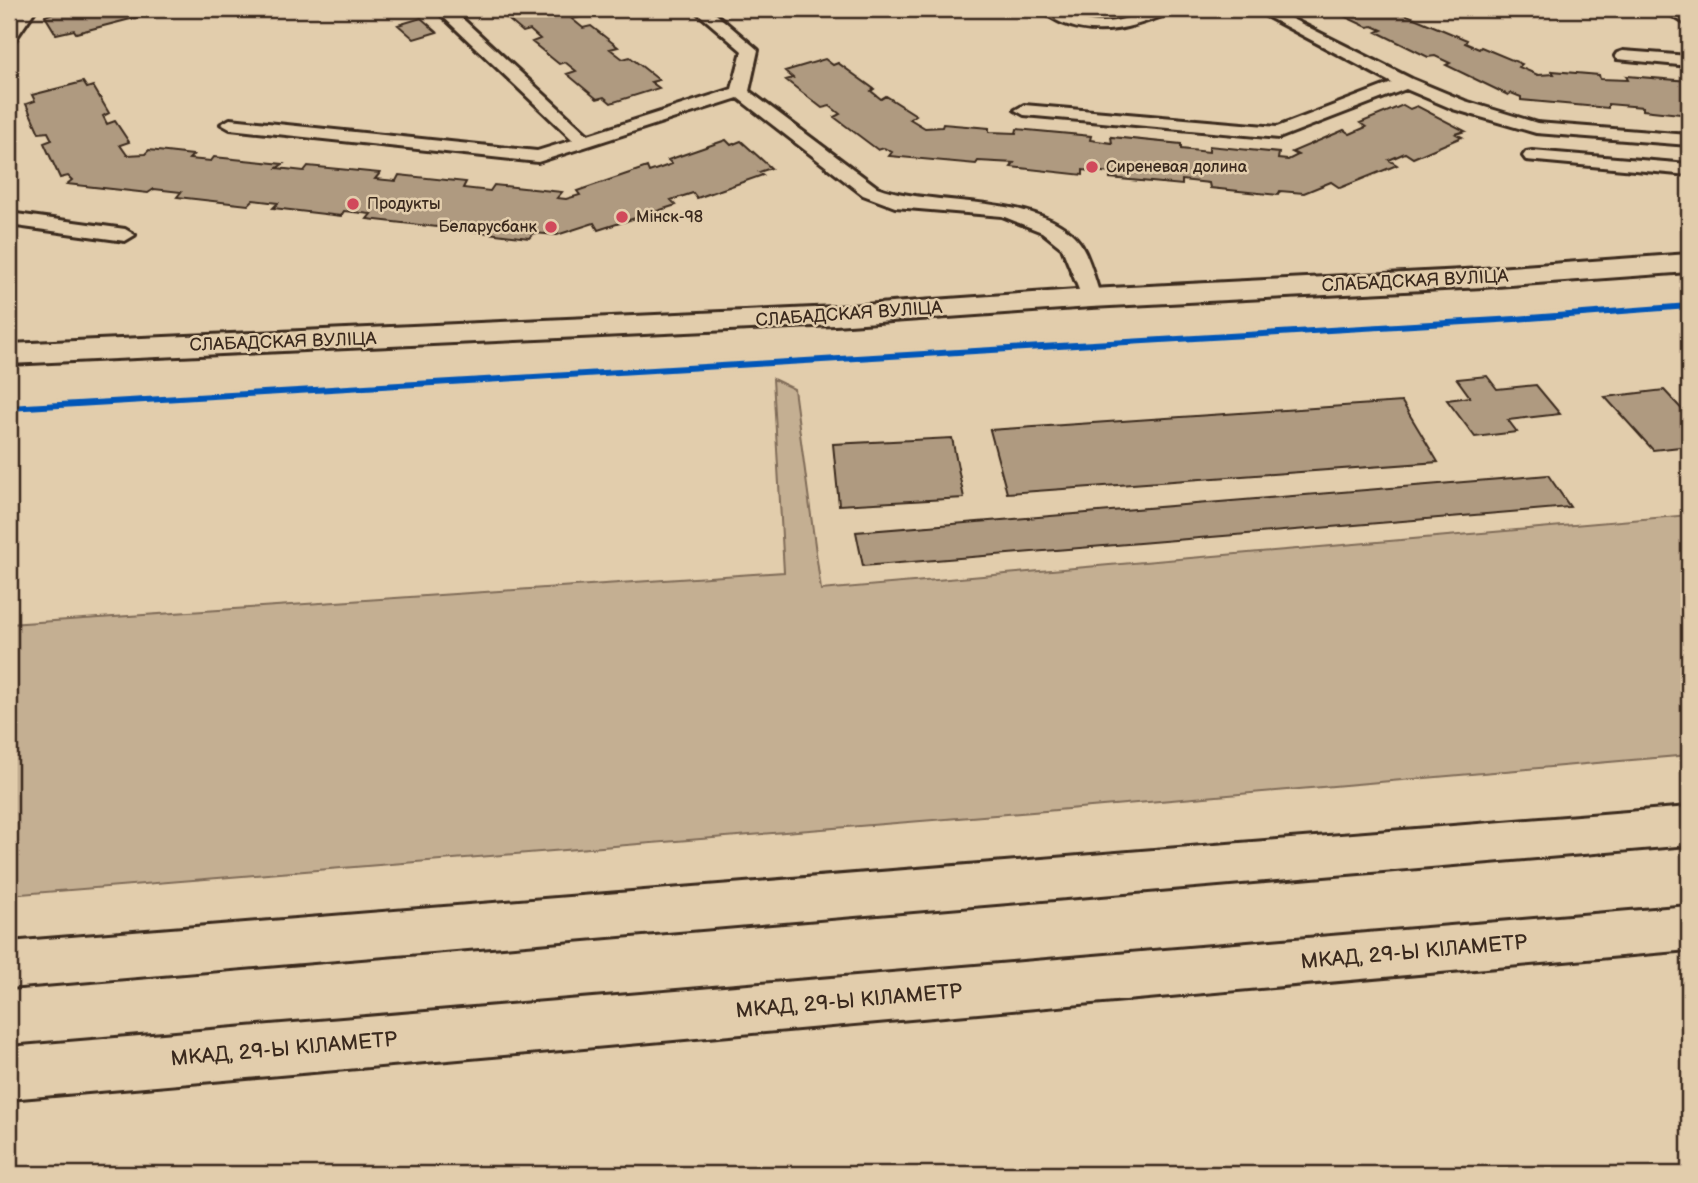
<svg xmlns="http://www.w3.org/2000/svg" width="1698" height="1183" font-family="'Balsamiq Sans',sans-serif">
<rect width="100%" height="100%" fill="#e2cdac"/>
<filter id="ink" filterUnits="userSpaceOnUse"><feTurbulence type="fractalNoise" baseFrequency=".0143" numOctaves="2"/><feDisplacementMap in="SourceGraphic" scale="14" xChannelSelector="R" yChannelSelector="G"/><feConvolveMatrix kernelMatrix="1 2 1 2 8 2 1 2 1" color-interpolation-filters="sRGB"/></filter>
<g filter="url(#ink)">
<!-- green -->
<path fill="#c4af92" stroke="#806c58" stroke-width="2" d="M 773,379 L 794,389 L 821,590 L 1689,515 L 1689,755 L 1045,811 L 9,895 L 9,624 L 784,572 Z"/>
<!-- building -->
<path fill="#af9a80" stroke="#3b2a1e" stroke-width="2" d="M 64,9 L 169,9 L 140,12 L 142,16 L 76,33 L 74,30 L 56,34 L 45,16 Z
M 503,9 L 570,9 L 580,17 L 572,19 L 583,28 L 591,26 L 618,47 L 610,49 L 623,59 L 630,57 L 659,80 L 651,82 L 659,88 L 611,103 L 604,97 L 597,99 L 567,74 L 576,71 L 565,62 L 559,64 L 532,42 L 540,39 L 530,30 L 523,32 L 497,10 Z
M 1329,9 L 1399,9 L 1405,11 L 1402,13 L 1467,40 L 1465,43 L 1479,49 L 1481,47 L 1522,64 L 1519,67 L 1538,75 L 1554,74 L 1552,71 L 1599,75 L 1600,79 L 1628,80 L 1626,76 L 1689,81 L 1689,115 L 1643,110 L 1643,107 L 1608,104 L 1608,108 L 1521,100 L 1521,97 L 1511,93 L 1508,95 L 1446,65 L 1450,63 L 1435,56 L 1428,57 L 1377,32 L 1382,30 L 1373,26 L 1367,27 Z
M 421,18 L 437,32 L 414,39 L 398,25 Z
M 825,59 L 833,65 L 838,63 L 874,89 L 871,91 L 881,99 L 886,96 L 916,115 L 910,119 L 925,128 L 942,127 L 943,124 L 989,128 L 989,132 L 1016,133 L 1017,129 L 1091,136 L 1090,140 L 1112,143 L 1111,137 L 1181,144 L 1181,149 L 1209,152 L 1209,146 L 1279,153 L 1278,159 L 1288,160 L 1298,155 L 1292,152 L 1344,130 L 1350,134 L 1366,127 L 1360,123 L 1403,105 L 1410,109 L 1417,106 L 1465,131 L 1456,134 L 1462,137 L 1413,158 L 1405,153 L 1389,160 L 1397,165 L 1340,188 L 1331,182 L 1304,193 L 1280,191 L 1278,195 L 1210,188 L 1209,183 L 1182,180 L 1182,185 L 1110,178 L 1111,173 L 1083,170 L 1083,175 L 1011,167 L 1014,163 L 978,161 L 976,164 L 889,156 L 892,152 L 884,148 L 878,150 L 834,117 L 840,114 L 830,106 L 822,108 L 786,80 L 793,78 L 785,71 Z
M 83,82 L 87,88 L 93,86 L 109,113 L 103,116 L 107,124 L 115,121 L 129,142 L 120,145 L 127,155 L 145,154 L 149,150 L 193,155 L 189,159 L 211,161 L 214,157 L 283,164 L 277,168 L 304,171 L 308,166 L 380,173 L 375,179 L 396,181 L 399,175 L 466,182 L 463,188 L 490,191 L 494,185 L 562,192 L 557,198 L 566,199 L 580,195 L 577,191 L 647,167 L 649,172 L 672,164 L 668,160 L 726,140 L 731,145 L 741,141 L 771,168 L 759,172 L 763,175 L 697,198 L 693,193 L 671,200 L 676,205 L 598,230 L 594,223 L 557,235 L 534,233 L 529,238 L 463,230 L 466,225 L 440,222 L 437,227 L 367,219 L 371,214 L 344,211 L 341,216 L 273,208 L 278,203 L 253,200 L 248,205 L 177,197 L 181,192 L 154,189 L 148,193 L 67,184 L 72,180 L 68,176 L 60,178 L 44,143 L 52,140 L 48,132 L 39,133 L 26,104 L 35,101 L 32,95 Z
M 1487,376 L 1497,389 L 1536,385 L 1560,414 L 1508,420 L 1517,432 L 1475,437 L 1447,400 L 1470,397 L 1457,379 Z
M 1664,390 L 1689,417 L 1689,446 L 1653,450 L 1605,397 Z
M 1402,402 L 1438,462 L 1007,493 L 990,430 Z
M 952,438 L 964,498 L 839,505 L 833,444 Z
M 1548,475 L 1570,507 L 863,566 L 856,532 Z"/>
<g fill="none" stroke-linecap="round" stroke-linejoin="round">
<!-- lane casing -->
<g stroke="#3b2a1e" stroke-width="6">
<path id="lane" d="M 20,9 L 36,9 L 15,40 L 9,42 L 9,26 Z
M 435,9 L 452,9 L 588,135 L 732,89 L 742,51 L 693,9 L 710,9 L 758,50 L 749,91 L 877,187 C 931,208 1043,192 1080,243 C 1090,258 1095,281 1101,298 L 1098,302 L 1084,302 L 1062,248 L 1042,232 L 1002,216 L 895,207 L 863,195 L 738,98 L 538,162 L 230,129 L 221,124 L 230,119 L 537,151 L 573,140 Z
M 1039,9 C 1063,8 1081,23 1104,22 C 1131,21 1147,8 1176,9 L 1173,12 C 1135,26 1102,39 1062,23 C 1054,19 1045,15 1039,9 Z
M 1253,9 L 1272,9 L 1412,79 L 1465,101 L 1537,123 L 1689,135 L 1689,145 L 1536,133 L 1453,109 L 1406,89 L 1279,138 L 1024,115 L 1015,110 L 1024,105 L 1277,127 L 1392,83 Z
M 1661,9 L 1680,9 L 1689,15 L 1689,26 Z
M 1623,51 L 1689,56 L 1689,66 L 1617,59 L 1615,56 L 1617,53 Z
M 1532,151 L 1689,164 L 1689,175 L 1526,160 L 1523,156 L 1526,152 Z
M 9,213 L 125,229 L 135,235 L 125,241 L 9,225 Z"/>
</g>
<!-- secondary casing -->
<g stroke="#3b2a1e" stroke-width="6">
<path id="secondary" d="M 1689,254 L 1689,272 L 1483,287 L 1091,307 L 835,325 L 9,364 L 9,344 L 835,307 L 1091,289 L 1483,269 Z"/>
</g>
<!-- highway casing -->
<g stroke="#3b2a1e" stroke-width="6">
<path id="highway" d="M 1689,807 L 1689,845 L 9,988 L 9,942 Z
M 1689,906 L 1689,950 L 9,1099 L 9,1047 Z"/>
</g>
<!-- lane -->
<use href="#lane" fill="#e2cdac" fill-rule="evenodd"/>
<!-- secondary -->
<use href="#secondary" fill="#e2cdac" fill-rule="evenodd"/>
<!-- highway -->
<use href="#highway" fill="#e2cdac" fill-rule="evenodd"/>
<!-- cycleway casing -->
<g stroke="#e2cdac" stroke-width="5">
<path id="cycleway" d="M 1689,303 L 1689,309 L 1515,322 L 9,411 L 9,405 L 1515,316 Z"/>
</g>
<!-- cycleway -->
<use href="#cycleway" fill="#0057b8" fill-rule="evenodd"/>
</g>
</g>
<!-- markers -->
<g fill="#d1495b" stroke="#e2cdac" stroke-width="2.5">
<circle cx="1092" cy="167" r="7"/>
<circle cx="353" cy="204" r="7"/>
<circle cx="622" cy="217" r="7"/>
<circle cx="551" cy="227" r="7"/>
</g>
<g text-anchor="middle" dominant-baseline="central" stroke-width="5" stroke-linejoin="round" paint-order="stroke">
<!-- far-poi labels -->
<g font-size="16" fill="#3b2a1e" stroke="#e2cdac" text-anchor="start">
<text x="1106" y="167">Сиреневая долина</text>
<text x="367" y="204">Продукты</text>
<text x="636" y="217">Мінск-98</text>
<text x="537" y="227" text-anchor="end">Беларусбанк</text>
</g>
<!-- street labels -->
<g font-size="18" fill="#3b2a1e" stroke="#e2cdac">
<text transform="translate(1415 281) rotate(-3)">СЛАБАДСКАЯ ВУЛІЦА</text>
<text transform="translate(849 314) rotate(-4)">СЛАБАДСКАЯ ВУЛІЦА</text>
<text transform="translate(283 342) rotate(-2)">СЛАБАДСКАЯ ВУЛІЦА</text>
</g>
<!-- near-street labels -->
<g font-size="21" fill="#3b2a1e" stroke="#e2cdac">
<text transform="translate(1414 952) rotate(-5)">МКАД, 29-Ы КІЛАМЕТР</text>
<text transform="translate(849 1001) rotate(-5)">МКАД, 29-Ы КІЛАМЕТР</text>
<text transform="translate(284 1049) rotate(-5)">МКАД, 29-Ы КІЛАМЕТР</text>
</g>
</g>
<!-- margin -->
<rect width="1698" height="1183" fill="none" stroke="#e2cdac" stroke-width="35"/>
<rect x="18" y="18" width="1663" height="1148" fill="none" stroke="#3b2a1e" stroke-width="2.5" filter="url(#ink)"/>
</svg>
